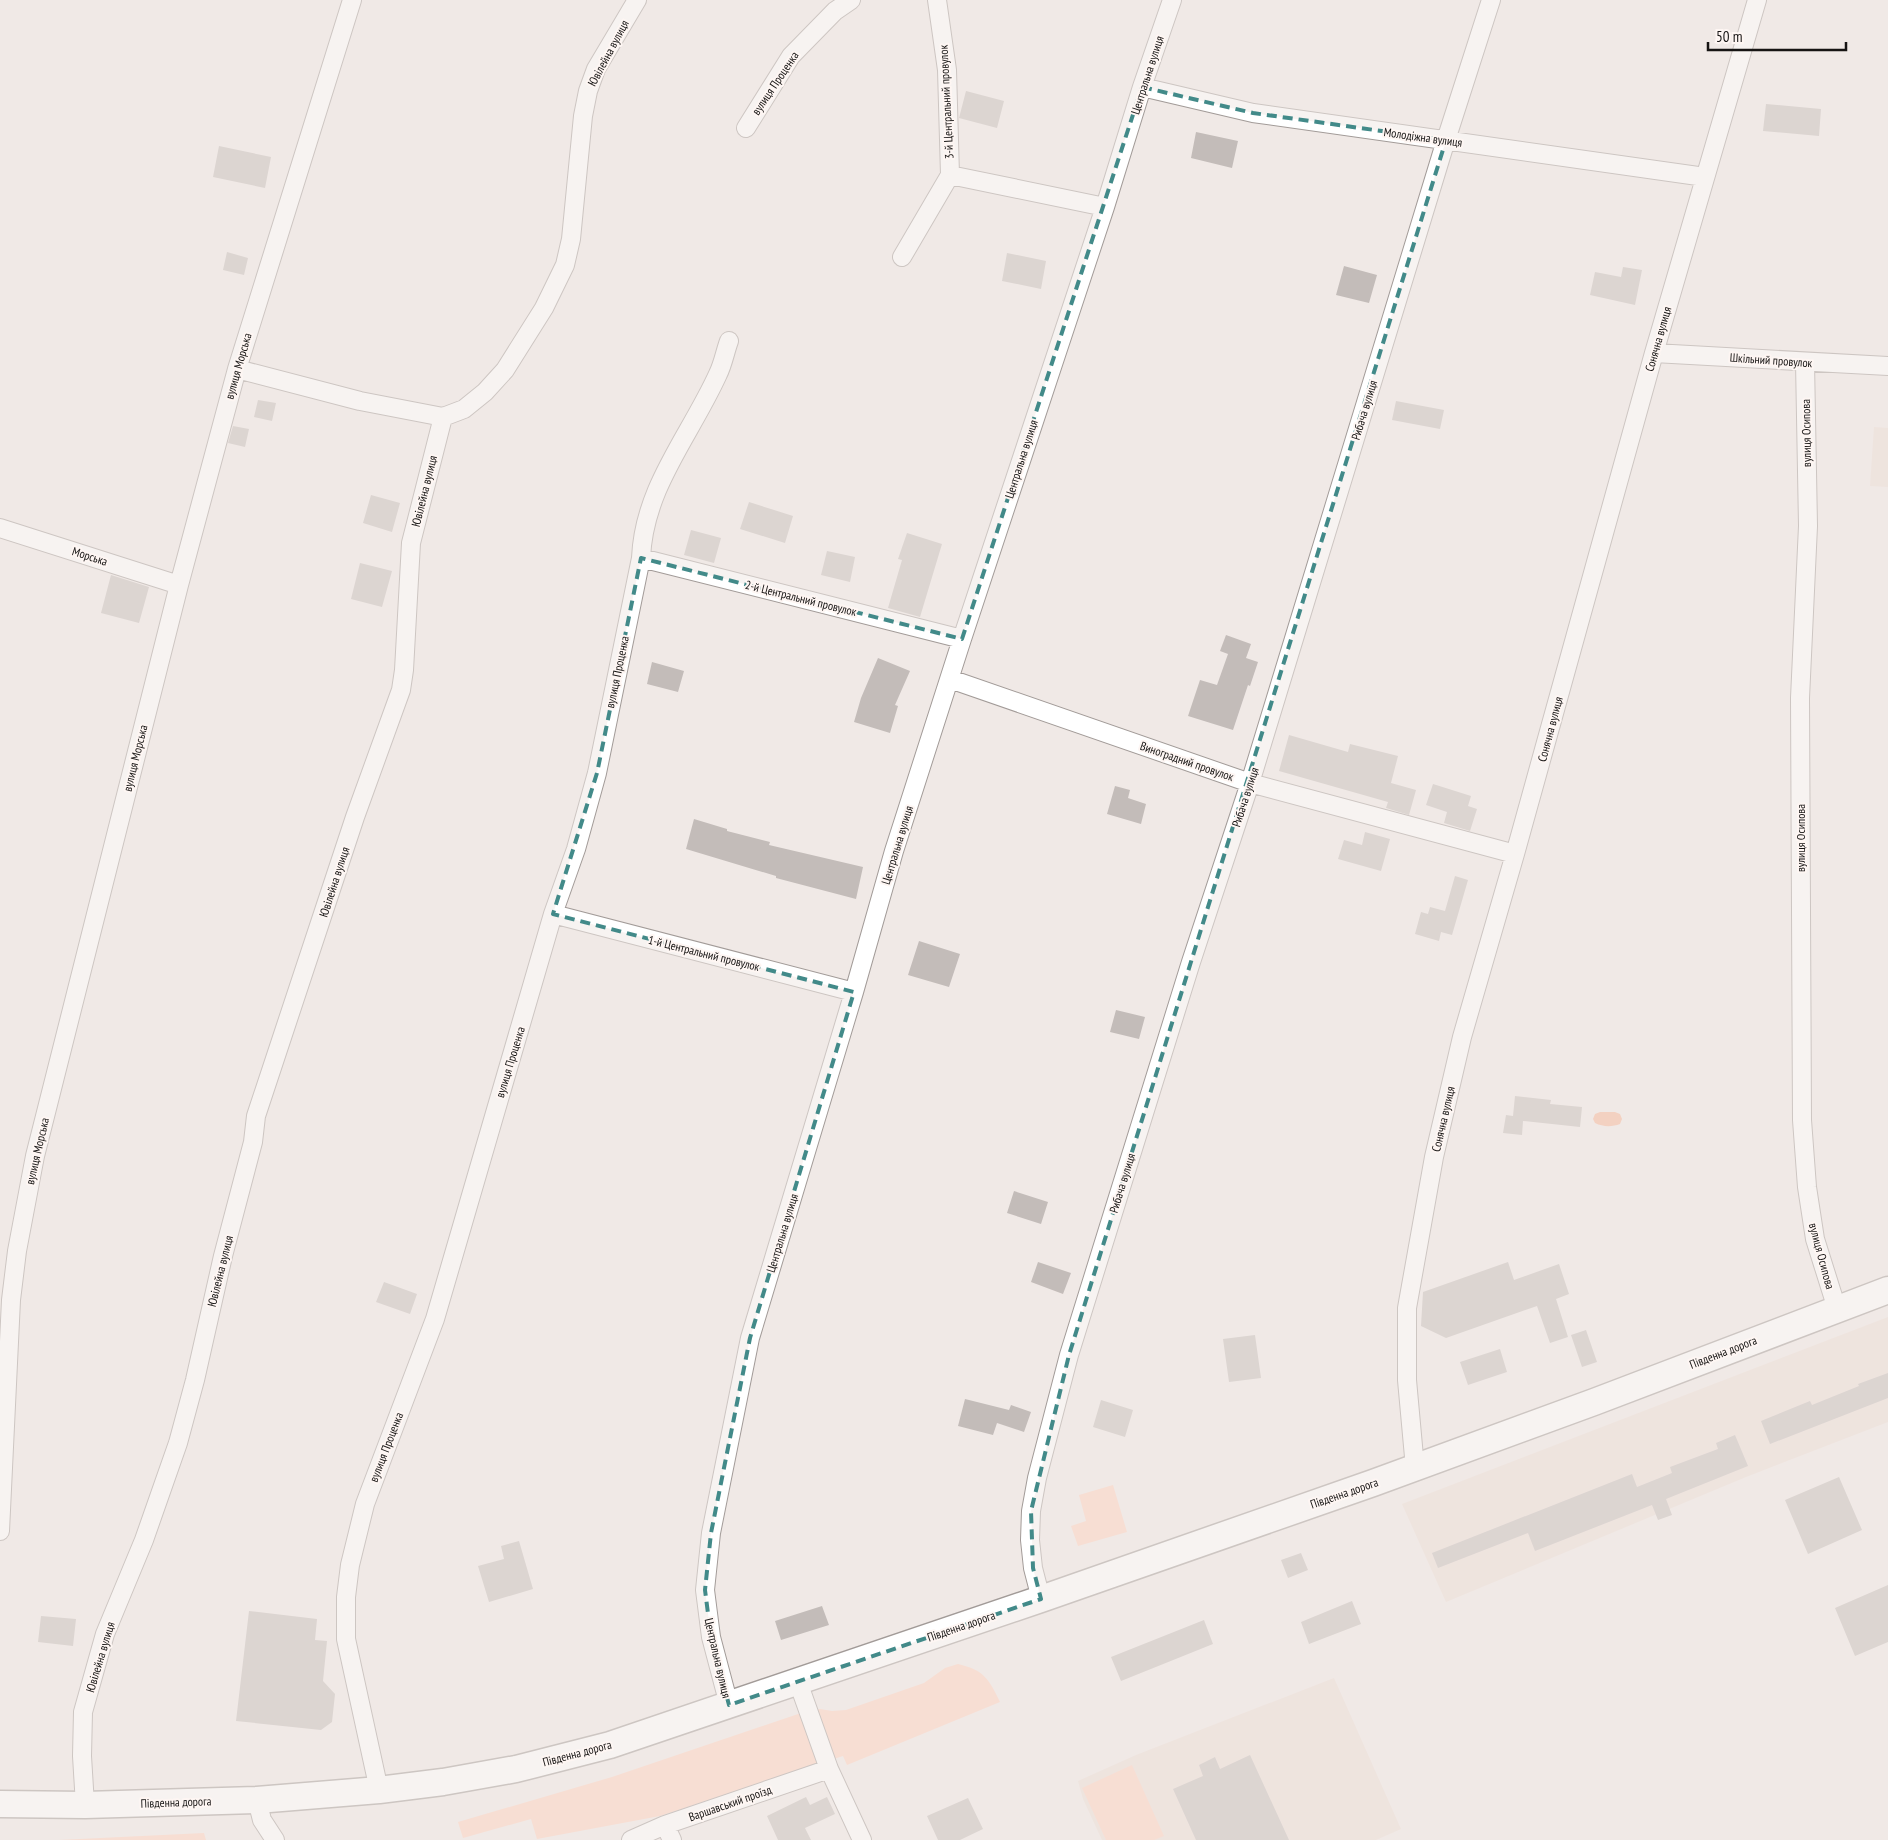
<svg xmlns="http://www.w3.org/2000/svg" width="1888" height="1840" font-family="'PT Sans Narrow',sans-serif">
<rect width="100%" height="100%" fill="#f0e9e6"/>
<!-- built -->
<path fill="#ecddd6" d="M 1874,427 L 1888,428 L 1888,487 L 1870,486 Z
M 1888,1317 L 1888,1422 L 1746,1477 L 1446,1602 L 1402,1504 Z
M 1334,1678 L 1401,1829 L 1376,1840 L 1102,1840 L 1083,1799 L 1078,1781 L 1136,1755 Z"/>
<!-- green -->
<path fill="#ffd0bd" d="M 1113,1485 L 1127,1532 L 1078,1546 L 1071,1526 L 1086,1521 L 1079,1495 Z
M 958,1664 C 984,1670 989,1679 1000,1702 L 847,1765 L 843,1756 L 660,1816 L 537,1839 L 531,1819 L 463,1838 L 458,1822 L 612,1777 L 807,1711 L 820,1709 L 832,1711 L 846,1710 L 924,1683 L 945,1668 Z
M 1132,1765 L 1164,1836 L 1154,1840 L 1106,1840 L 1082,1788 Z
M 204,1833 L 206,1840 L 59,1840 Z"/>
<!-- water -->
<path fill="#f7b396" d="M 1600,1112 L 1615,1112 L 1620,1114 L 1622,1119 L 1620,1124 C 1612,1127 1603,1127 1595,1123 L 1593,1119 L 1595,1114 Z"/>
<!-- building -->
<path fill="#c3bcb9" d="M 966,91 L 1004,101 L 997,128 L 959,118 Z
M 1766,104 L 1821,109 L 1819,136 L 1763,131 Z
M 1196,132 L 1238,141 L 1232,168 L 1191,158 Z
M 219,146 L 271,157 L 265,188 L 213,177 Z
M 227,252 L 248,258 L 244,275 L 223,270 Z
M 1007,253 L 1046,261 L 1041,289 L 1002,281 Z
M 1344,266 L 1377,275 L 1369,303 L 1336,295 Z
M 1623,267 L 1642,270 L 1635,305 L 1590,295 L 1595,272 L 1621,277 Z
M 258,400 L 276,403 L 272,421 L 254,417 Z
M 1396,401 L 1444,410 L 1440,429 L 1392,420 Z
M 233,426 L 249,429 L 245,447 L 228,443 Z
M 371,495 L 400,503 L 392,532 L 363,523 Z
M 749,502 L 793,516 L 785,543 L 740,529 Z
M 691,530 L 721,538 L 714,563 L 684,555 Z
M 907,533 L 942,544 L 920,617 L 888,608 L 902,560 L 898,559 Z
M 827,551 L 855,557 L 850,582 L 821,575 Z
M 360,563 L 392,571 L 382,607 L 351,599 Z
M 111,575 L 149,587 L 139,623 L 101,613 Z
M 1226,635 L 1251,644 L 1246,658 L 1258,662 L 1250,686 L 1248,685 L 1233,730 L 1188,716 L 1200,680 L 1217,685 L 1228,654 L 1220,651 Z
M 878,658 L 910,671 L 895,705 L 898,706 L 890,733 L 854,722 L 861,698 Z
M 652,662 L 684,671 L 678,692 L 647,684 Z
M 1289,735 L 1348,752 L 1350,744 L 1398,756 L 1391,783 L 1416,790 L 1409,815 L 1386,808 L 1388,802 L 1279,771 Z
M 1433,784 L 1471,796 L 1468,806 L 1477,809 L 1470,831 L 1444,823 L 1447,812 L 1426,805 Z
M 1115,786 L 1130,790 L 1128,798 L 1146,804 L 1141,824 L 1107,814 Z
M 694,819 L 727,829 L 727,831 L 770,842 L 769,845 L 863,867 L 856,899 L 776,878 L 776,876 L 686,849 Z
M 1365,832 L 1390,839 L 1381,871 L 1338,859 L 1344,840 L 1362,845 Z
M 1455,876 L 1468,880 L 1452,935 L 1441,932 L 1439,941 L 1415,934 L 1421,912 L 1428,914 L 1430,907 L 1445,911 Z
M 919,941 L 960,954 L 949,987 L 908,975 Z
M 1116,1010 L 1145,1017 L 1139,1039 L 1110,1032 Z
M 1515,1096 L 1551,1100 L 1550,1104 L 1582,1107 L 1580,1127 L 1523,1121 L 1522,1135 L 1503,1133 L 1506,1115 L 1513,1116 Z
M 1014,1191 L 1048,1202 L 1041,1224 L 1007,1213 Z
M 1038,1262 L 1071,1273 L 1063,1294 L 1031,1282 Z
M 1508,1262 L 1514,1280 L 1559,1264 L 1569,1294 L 1556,1299 L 1568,1337 L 1550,1343 L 1537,1306 L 1446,1338 L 1421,1326 L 1423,1292 Z
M 384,1282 L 417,1294 L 410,1314 L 376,1302 Z
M 1586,1330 L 1597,1362 L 1582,1367 L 1571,1335 Z
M 1255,1335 L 1261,1378 L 1229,1382 L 1223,1339 Z
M 1500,1349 L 1507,1372 L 1468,1385 L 1460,1362 Z
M 1888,1373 L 1888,1398 L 1770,1444 L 1761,1421 L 1810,1401 L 1812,1405 L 1859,1386 L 1858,1384 Z
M 965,1399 L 1009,1410 L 1011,1405 L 1031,1412 L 1024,1432 L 997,1423 L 993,1435 L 958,1426 Z
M 1101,1400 L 1133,1410 L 1125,1437 L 1093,1427 Z
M 1735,1435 L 1748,1466 L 1666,1499 L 1672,1515 L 1658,1520 L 1652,1505 L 1535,1551 L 1528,1533 L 1438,1568 L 1432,1553 L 1632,1474 L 1637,1487 L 1672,1473 L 1670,1467 L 1718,1449 L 1716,1443 Z
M 1839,1477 L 1862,1530 L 1808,1554 L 1785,1500 Z
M 519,1541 L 533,1589 L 489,1602 L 478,1566 L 504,1559 L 501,1546 Z
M 1301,1553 L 1308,1570 L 1288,1578 L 1281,1560 Z
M 1888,1585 L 1888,1642 L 1855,1656 L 1835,1608 Z
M 1352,1601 L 1361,1624 L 1309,1644 L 1301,1622 Z
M 822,1606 L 829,1625 L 781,1640 L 775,1621 Z
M 249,1611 L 317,1619 L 315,1640 L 327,1641 L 323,1681 L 335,1694 L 332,1722 L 321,1730 L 236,1721 Z
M 41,1616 L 76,1619 L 73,1646 L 38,1642 Z
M 1204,1620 L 1213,1644 L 1121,1681 L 1111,1657 Z
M 1250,1755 L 1289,1840 L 1196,1840 L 1173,1789 L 1203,1776 L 1199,1765 L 1215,1757 L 1220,1769 Z
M 806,1797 L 810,1805 L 827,1797 L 835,1814 L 805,1828 L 811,1840 L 778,1840 L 767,1816 Z
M 968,1798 L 983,1829 L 960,1840 L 938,1840 L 927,1816 Z"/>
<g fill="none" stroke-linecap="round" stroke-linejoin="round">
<!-- minor casing -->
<g stroke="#a29b98" stroke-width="20">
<path id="minor" d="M 1142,87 L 1253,113 L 1705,177
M 746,128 L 791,56 L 835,11 L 851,0
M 950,175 L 1105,207
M 902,257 L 950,175 L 947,70 L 937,0
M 1654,353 L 1888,366
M 1805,362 L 1808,526 L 1800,698 L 1802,1120 L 1807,1187 L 1815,1239 L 1837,1309
M 237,369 L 360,401 L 443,417
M 0,528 L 179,585
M 641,558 L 962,639
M 950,679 L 1250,783 L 1515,854
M 553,914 L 854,992
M 1415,1468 L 1407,1380 L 1407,1308 L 1434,1157 L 1462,1037 L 1515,854 L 1654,353 L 1757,0
M 0,1531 L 11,1300 L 17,1251 L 35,1156 L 179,585 L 237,369 L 352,0
M 1041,1599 L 1033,1568 L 1030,1540 L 1031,1511 L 1037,1478 L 1069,1355 L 1191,962 L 1250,783 L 1446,140 L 1491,0
M 798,1682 L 829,1769 L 862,1840
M 729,1705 L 711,1637 L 705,1590 L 711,1533 L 750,1338 L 854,992 L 894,851 L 962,639 L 1105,207 L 1142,87 L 1172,0
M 379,1790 L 346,1639 L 346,1597 L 350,1565 L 365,1504 L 435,1319 L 553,914 L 576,849 L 597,773 L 641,558 C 644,487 690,436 718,374 C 723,364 725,352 729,341
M 257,1800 L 262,1820 L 275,1840
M 85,1805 L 82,1756 L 83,1712 L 105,1634 L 144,1540 L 178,1443 L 195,1380 L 223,1256 L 253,1142 L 256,1116 L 355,817 L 401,690 L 404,670 L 411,543 L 443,417 L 464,409 L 485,392 L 505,370 L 544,308 L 565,265 L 571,239 L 583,116 L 588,91 L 596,69 L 637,0
M 665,1825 L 672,1840
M 631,1840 L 665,1825 L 829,1769"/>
</g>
<!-- highway casing -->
<g stroke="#a29b98" stroke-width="29">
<path id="highway" d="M 0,1804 L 85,1805 L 257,1800 L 379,1790 L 443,1782 L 516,1769 L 610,1745 L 1041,1599 L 1373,1483 L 1594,1402 L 1888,1290"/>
</g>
<!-- minor -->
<use href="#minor" stroke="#fff" stroke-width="18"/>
<!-- highway -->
<use href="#highway" stroke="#fff" stroke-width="26"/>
</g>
<!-- marked area -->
<path d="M0 0H1888V1840H0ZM 1142,87 L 1253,113 L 1446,140 L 1069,1355 L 1031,1511 L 1033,1568 L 1041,1599 L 729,1705 L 711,1637 L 705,1590 L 711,1533 L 750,1338 L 854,992 L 553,914 L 597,773 L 641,558 L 962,639 Z" fill="#f0e9e6" fill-opacity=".55" fill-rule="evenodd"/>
<path fill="none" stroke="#428a89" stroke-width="4" stroke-dasharray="10 6" stroke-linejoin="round" d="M 1142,87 L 1253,113 L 1446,140 L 1069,1355 L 1031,1511 L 1033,1568 L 1041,1599 L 729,1705 L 711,1637 L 705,1590 L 711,1533 L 750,1338 L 854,992 L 553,914 L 597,773 L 641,558 L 962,639 Z"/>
<g text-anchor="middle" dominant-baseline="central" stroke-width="4" stroke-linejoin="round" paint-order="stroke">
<!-- street labels -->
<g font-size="12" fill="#161413" stroke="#fef6f3">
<text transform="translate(608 53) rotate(-62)">Ювілейна вулиця</text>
<text transform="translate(1147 75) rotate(-72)">Центральна вулиця</text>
<text transform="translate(775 83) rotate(-56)">вулиця Проценка</text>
<text transform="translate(946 102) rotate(-93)">3-й Центральний провулок</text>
<text transform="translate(1423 137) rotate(8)">Молодіжна вулиця</text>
<text transform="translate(1658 339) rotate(-74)">Сонячна вулиця</text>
<text transform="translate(1771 360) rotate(4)">Шкільний провулок</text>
<text transform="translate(238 366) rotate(-74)">вулиця Морська</text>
<text transform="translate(1364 410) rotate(-73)">Рибача вулиця</text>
<text transform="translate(1806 433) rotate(-91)">вулиця Осипова</text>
<text transform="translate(1021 459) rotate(-72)">Центральна вулиця</text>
<text transform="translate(424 491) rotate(-76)">Ювілейна вулиця</text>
<text transform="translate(90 556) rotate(18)">Морська</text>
<text transform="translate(801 598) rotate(14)">2-й Центральний провулок</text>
<text transform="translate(617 672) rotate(-78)">вулиця Проценка</text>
<text transform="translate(1550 729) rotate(-75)">Сонячна вулиця</text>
<text transform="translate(135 758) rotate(-76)">вулиця Морська</text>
<text transform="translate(1187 761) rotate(19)">Виноградний провулок</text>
<text transform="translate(1245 797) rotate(-72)">Рибача вулиця</text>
<text transform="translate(1800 838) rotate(-90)">вулиця Осипова</text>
<text transform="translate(897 845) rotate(-73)">Центральна вулиця</text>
<text transform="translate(334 882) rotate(-72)">Ювілейна вулиця</text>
<text transform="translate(704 953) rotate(14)">1-й Центральний провулок</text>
<text transform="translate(510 1062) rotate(-73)">вулиця Проценка</text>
<text transform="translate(1443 1119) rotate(-77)">Сонячна вулиця</text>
<text transform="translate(37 1151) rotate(-77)">вулиця Морська</text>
<text transform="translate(1122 1183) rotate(-73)">Рибача вулиця</text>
<text transform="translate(782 1233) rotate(-73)">Центральна вулиця</text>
<text transform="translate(1822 1256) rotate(75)">вулиця Осипова</text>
<text transform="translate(220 1271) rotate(-76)">Ювілейна вулиця</text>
<text transform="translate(1723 1352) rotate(-21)">Південна дорога</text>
<text transform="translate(386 1447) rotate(-69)">вулиця Проценка</text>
<text transform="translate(1344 1493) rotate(-19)">Південна дорога</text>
<text transform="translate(961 1626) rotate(-19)">Південна дорога</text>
<text transform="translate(100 1657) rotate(-73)">Ювілейна вулиця</text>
<text transform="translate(718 1658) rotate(77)">Центральна вулиця</text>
<text transform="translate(577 1753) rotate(-15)">Південна дорога</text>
<text transform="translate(176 1802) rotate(-2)">Південна дорога</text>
<text transform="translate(730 1803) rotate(-19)">Варшавський проїзд</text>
</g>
</g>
<!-- scale -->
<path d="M1708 42v8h138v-8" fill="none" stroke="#161413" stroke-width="2.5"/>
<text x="1716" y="42" font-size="15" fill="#161413" stroke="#fef6f3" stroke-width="4" paint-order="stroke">50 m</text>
</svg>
